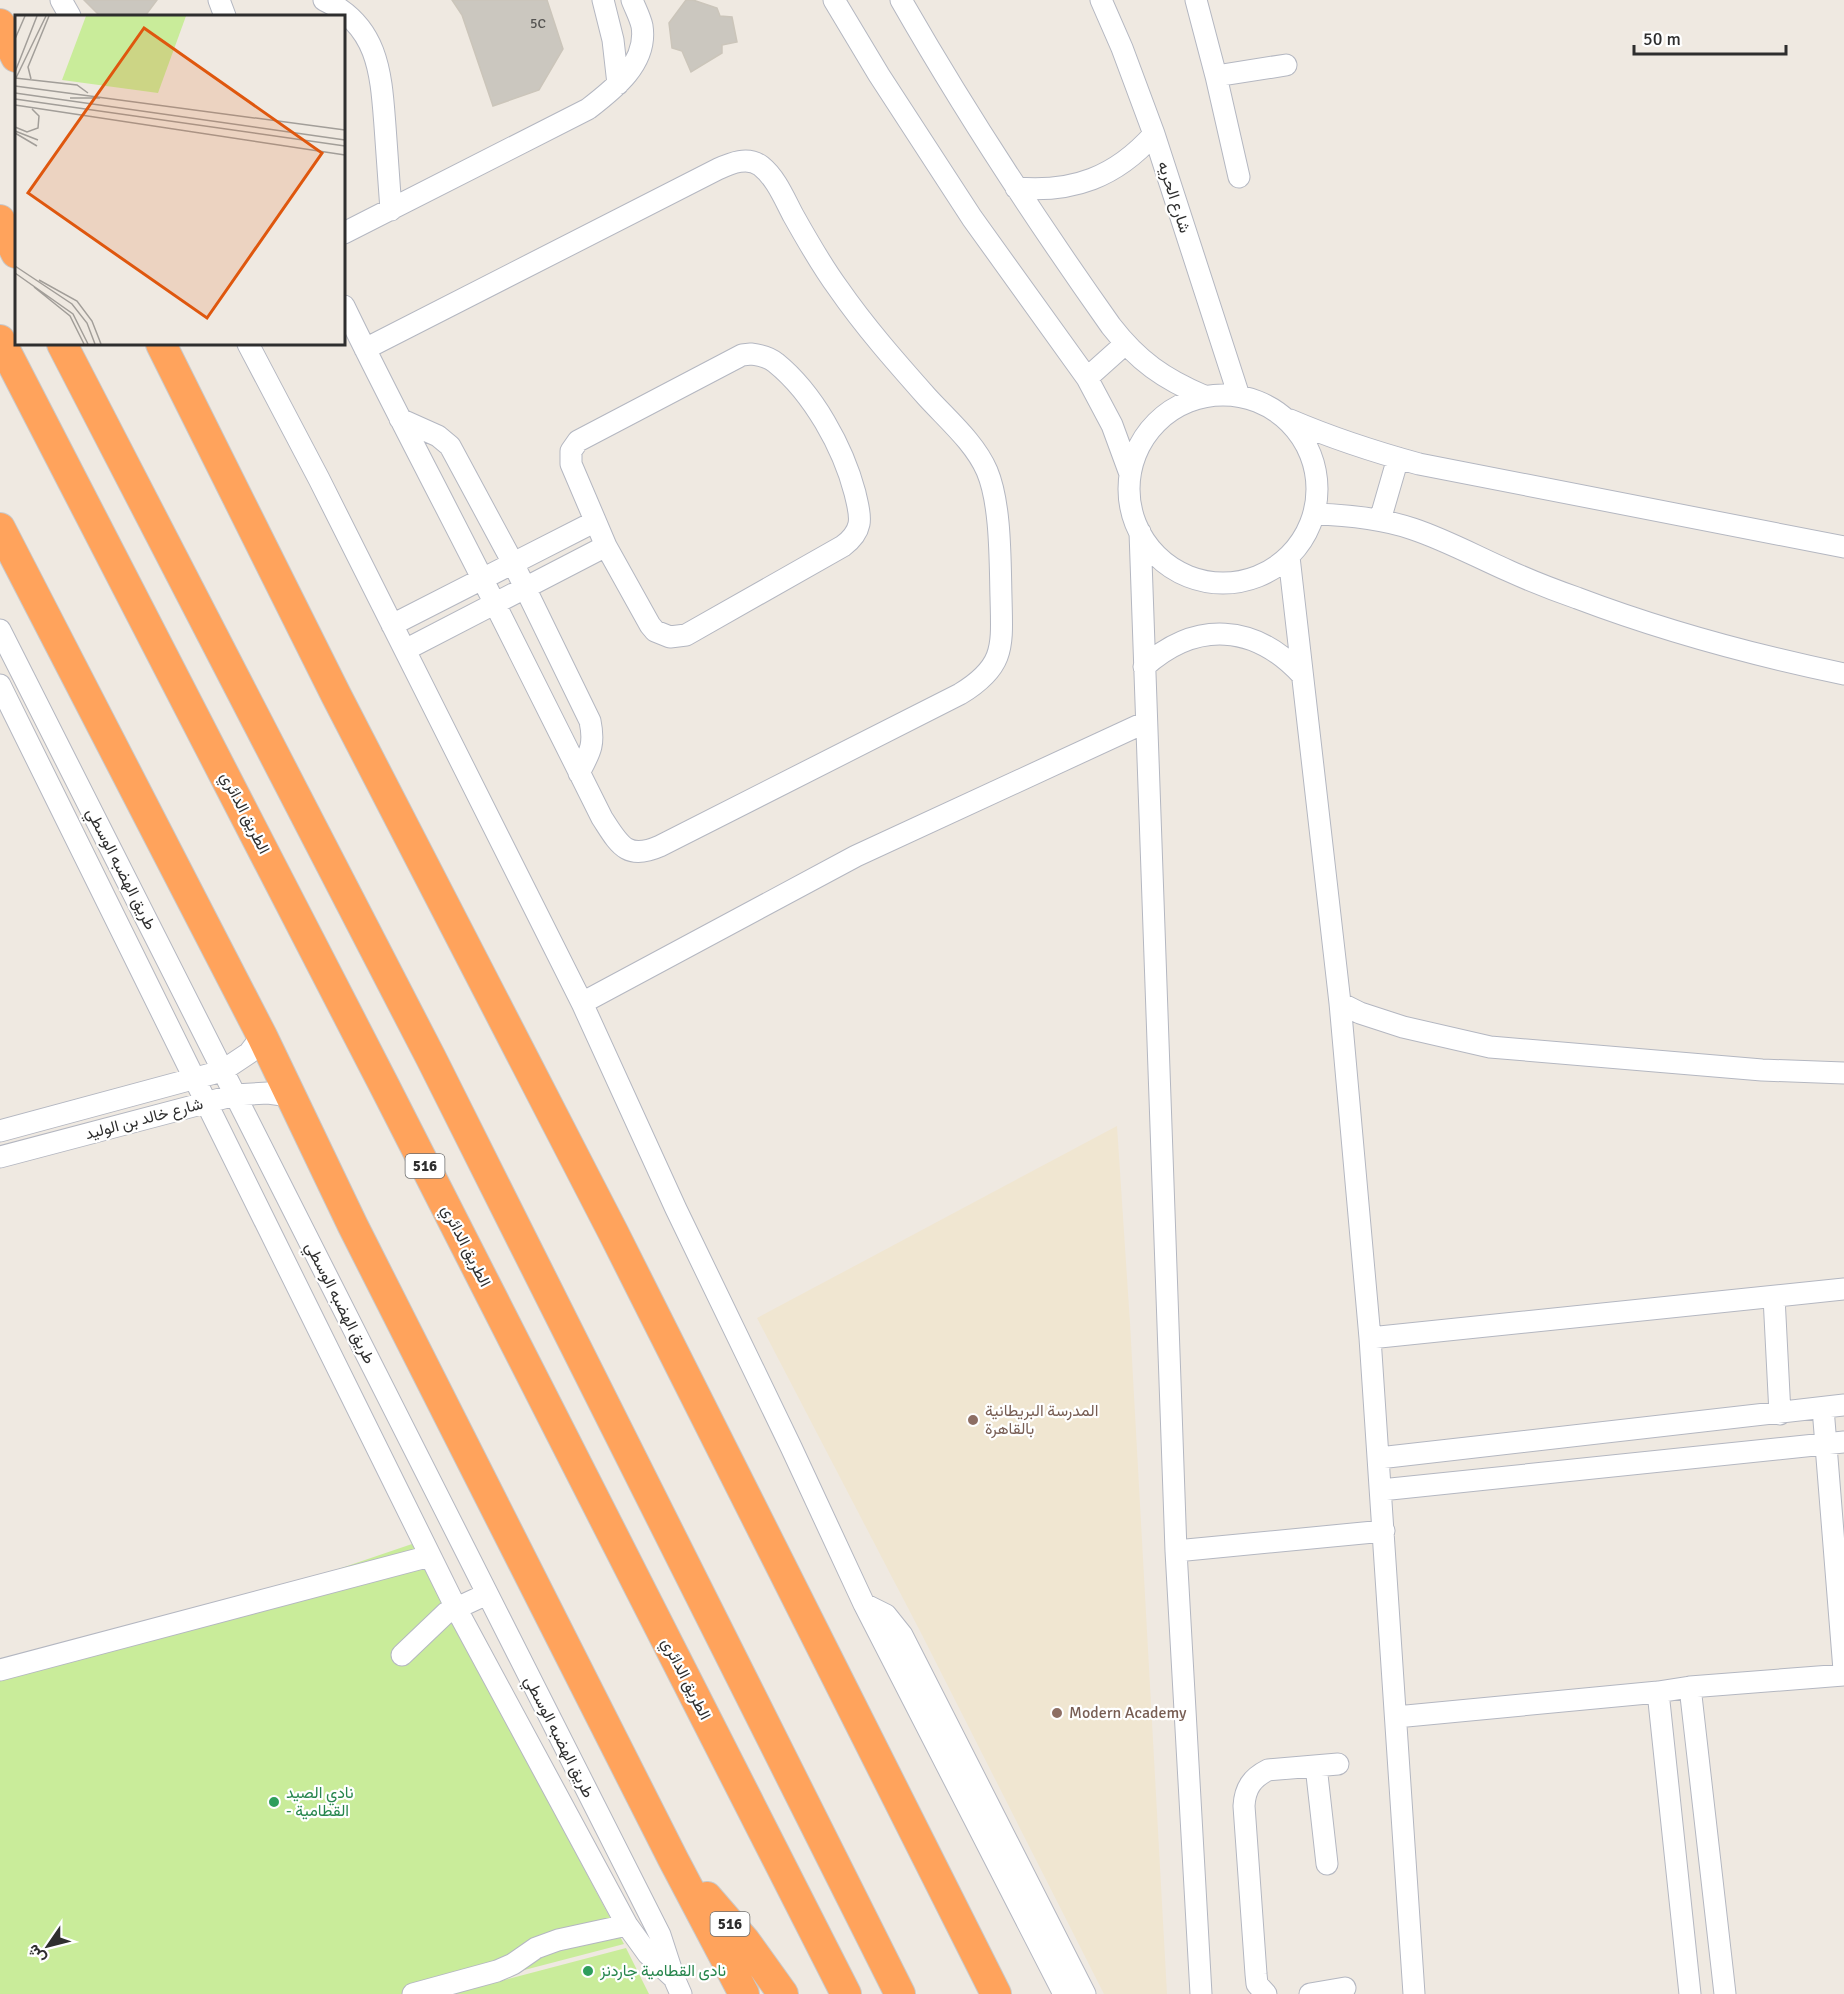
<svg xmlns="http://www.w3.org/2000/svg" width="1844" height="1994" font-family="Signika,Vazirmatn,sans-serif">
<rect width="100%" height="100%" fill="#efe9e1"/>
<!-- education -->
<path fill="#f0e6d1" d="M 1117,1126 L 1130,1323 L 1167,1994 L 1104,1994 L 920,1631 L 757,1318 Z"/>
<!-- pitch -->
<path fill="#c9ec9a" d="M 412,1544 L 624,1944 L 433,1994 L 0,1994 L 0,1660 L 315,1577 Z
M 626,1948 L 649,1994 L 451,1994 Z"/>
<!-- building -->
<path fill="#cbc7bf" stroke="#cbc5ba" stroke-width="1.5" d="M 84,0 L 157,0 L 145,16 L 100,16 Z
M 452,0 L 547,0 L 563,49 L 539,90 L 493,106 L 462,15 Z
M 686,0 L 693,0 L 717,8 L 720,16 L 732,17 L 737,42 L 722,45 L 722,53 L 691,72 L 682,51 L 672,48 L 669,23 Z"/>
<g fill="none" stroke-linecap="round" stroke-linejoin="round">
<!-- minor casing -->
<g stroke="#b4b7c1" stroke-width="23">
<path id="minor" d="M 61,0 L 70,16
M 219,0 L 225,16
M 324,0 C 379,26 381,74 385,126 C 387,154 389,182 391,210
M 603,0 L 613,40 L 618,84
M 834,0 L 879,75 L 972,218 L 1087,378 L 1112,425 L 1130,474
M 901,0 C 965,112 1036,220 1111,326 C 1138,361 1164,379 1204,396
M 1101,0 L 1122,48 L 1154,134 L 1239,396
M 1196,0 L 1216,76 L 1239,177
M 1216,76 L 1286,65
M 1016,188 C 1073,193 1116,177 1154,134
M 344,233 L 588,109 C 614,89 648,63 642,26 C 640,17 635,8 632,0
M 344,306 C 388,397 436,487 482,578 C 522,657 562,738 602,818 C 619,844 626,861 660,846 L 960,694 C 1006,666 1002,646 1001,597 C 1000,561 1001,504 987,471 C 975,443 948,420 927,397 C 896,362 865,327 838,288 C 821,265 807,240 793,215 C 784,198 776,178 761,166 C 748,156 731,163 718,169 L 365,349
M 248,344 L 319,479 L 582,1003 L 676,1209 L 791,1447 L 864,1604 L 1064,1994
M 751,354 C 760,355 769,357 776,363 C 813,393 843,447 855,493 C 857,503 861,514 859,524 C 857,534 851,540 843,546 L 686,635 L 670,637 L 655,631 L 650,625 L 606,546 L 571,464 L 571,451 L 578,441 L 742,355 Z
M 1087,378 L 1125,344
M1129 489a94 94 0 1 1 188 0a94 94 0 1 1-188 0Z
M 400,419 L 438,436 L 450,446 L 513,563 L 590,721 C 595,745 590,752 579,773
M 1290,420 C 1332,438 1375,452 1419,464 L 1844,547
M 1314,514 C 1348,515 1381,518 1413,529 C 1446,540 1477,557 1509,571 C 1531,581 1554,590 1577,598 C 1664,631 1753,655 1844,674
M 1380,520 L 1398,458
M 1140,532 L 1176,1551 L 1201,1994
M 1289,557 L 1340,1003 L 1370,1338 L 1414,1994
M 392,625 L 594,522
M 0,630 L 660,1935 L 674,1978 L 681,1994
M 405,650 L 606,546
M 1144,667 C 1196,620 1255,624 1302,675
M 0,685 L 456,1608 L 627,1925 L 648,1954 L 674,1978
M 582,1003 L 856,856 L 1146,722
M 1340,1003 L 1360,1013 L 1403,1027 L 1490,1047 L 1762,1070 L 1844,1073
M 0,1131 L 222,1071 L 249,1053 L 262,1036
M 0,1157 L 235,1095 L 268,1093 L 290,1096
M 1774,1297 L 1780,1414
M 1370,1338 L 1844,1289
M 1823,1408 L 1844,1670
M 1379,1458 L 1844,1405
M 1381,1490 L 1844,1442
M 1176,1551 L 1384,1531
M 864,1604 L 886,1615 L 902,1635 L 1085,1994
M 402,1655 L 446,1613 L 487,1594
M 0,1670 L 430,1556
M 1690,1687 L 1725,1994
M 1658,1692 L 1690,1994
M 1396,1717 L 1658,1692 L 1690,1687 L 1844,1675
M 1316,1766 L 1327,1864
M 413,1994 L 497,1971 L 513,1964 L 536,1948 L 558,1940 L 627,1925
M 1266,1994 L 1257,1984 L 1256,1974 L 1244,1806 C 1245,1788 1252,1778 1268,1770 L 1338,1764
M 1310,1994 L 1345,1988"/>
</g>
<!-- highway casing -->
<g stroke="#c9c9c9" stroke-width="32">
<path id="highway" d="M 0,24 L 16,57
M 0,220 L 16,253
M 0,340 L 385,1087 L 846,1994
M 62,344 L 431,1058 L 900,1994
M 161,344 L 336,695 L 613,1232 L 996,1994
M 0,528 L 262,1036 L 353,1226 L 673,1859 L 744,1994
M 707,1897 L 745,1941 L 783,1994"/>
</g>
<!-- minor -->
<use href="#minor" stroke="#fff" stroke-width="21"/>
<!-- highway -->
<use href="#highway" stroke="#ffa35c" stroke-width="30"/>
</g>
<!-- markers -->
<g fill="#8d6e63" stroke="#fff" stroke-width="2">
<circle cx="973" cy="1420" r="6"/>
<circle cx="1057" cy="1713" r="6"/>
</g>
<g fill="#2e9e5b" stroke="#fff" stroke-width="2">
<circle cx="274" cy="1802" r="6"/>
<circle cx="588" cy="1971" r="6"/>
</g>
<g text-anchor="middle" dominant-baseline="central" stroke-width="4.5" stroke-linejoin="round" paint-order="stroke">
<!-- number labels -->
<g font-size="14" fill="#555452">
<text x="538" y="23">5C</text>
</g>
<!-- shield labels -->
<g fill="#fff" stroke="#6d6d6d" stroke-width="1.5">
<rect x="405.5" y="1154" width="39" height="24" rx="4.5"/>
<rect x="710.5" y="1912" width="39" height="24" rx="4.5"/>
</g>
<g font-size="15" font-weight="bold" fill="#2e2e2e">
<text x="425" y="1166">516</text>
<text x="730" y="1924">516</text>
</g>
<!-- street labels -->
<g font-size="16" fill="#2e2e2e" stroke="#fff">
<text transform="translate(1174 197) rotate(72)">شارع الحريه</text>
<text transform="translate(245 813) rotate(63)">الطريق الدائري</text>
<text transform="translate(121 869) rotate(63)">طريق الهضبه الوسطي</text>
<text transform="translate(144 1119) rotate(-15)">شارع خالد بن الوليد</text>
<text transform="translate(466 1246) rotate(63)">الطريق الدائري</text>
<text transform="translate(340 1303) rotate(63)">طريق الهضبه الوسطي</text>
<text transform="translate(686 1679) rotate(63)">الطريق الدائري</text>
<text transform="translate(559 1737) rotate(63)">طريق الهضبه الوسطي</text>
</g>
<!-- education labels -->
<g font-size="16" fill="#785e54" stroke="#fff" text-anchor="start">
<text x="985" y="1411">المدرسة البريطانية<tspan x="985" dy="18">بالقاهرة</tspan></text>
<text x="1069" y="1713">Modern Academy</text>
</g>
<!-- leisure labels -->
<g font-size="16" fill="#27864d" stroke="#fff" text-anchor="start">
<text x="286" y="1793">نادي الصيد<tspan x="286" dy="18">- القطامية</tspan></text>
<text x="600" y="1971">نادى القطامية جاردنز</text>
</g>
</g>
<!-- overview -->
<g transform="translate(15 15)">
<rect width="330" height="330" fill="#efe9e1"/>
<path d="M 71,1 L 171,1 L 143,78 L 47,65 Z" fill="#c9ec9a"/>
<path fill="none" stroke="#a29e99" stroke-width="1.5" d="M 0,24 L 10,1M 0,57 L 22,1M 0,63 L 62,70 L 73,78M 16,64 L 13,52 L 34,1M 0,65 L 31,1M 0,71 L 330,115M 0,78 L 330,125M 55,83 L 85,83M 0,84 L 330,131M 0,90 L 330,140M 0,112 L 12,117 L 23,113 L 24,101 L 17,94M 0,116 L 23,125M 0,118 L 22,131M 0,251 L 57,289 L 72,308 L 80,329M 0,258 L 58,299 L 73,329M 24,265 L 62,286 L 77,306 L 86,329M 19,272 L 55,301 L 69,329"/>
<path fill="#df570e" fill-opacity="0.15" stroke="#df570e" stroke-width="3" d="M 129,13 L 307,138 L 192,303 L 13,178 Z"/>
<rect width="330" height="330" fill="none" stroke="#2e2e2e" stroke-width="3"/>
</g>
<!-- north arrow -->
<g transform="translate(48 1946) rotate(235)" stroke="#ffffff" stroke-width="4.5" paint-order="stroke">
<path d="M0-4.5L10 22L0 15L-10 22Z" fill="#2e2e2e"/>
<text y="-9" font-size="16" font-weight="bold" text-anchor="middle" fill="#2e2e2e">ش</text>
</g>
<!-- scale -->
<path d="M1634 45v9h152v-9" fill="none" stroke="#2e2e2e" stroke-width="3"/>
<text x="1643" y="45" font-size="18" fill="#2e2e2e" stroke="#ffffff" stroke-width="4.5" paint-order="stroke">50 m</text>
</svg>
